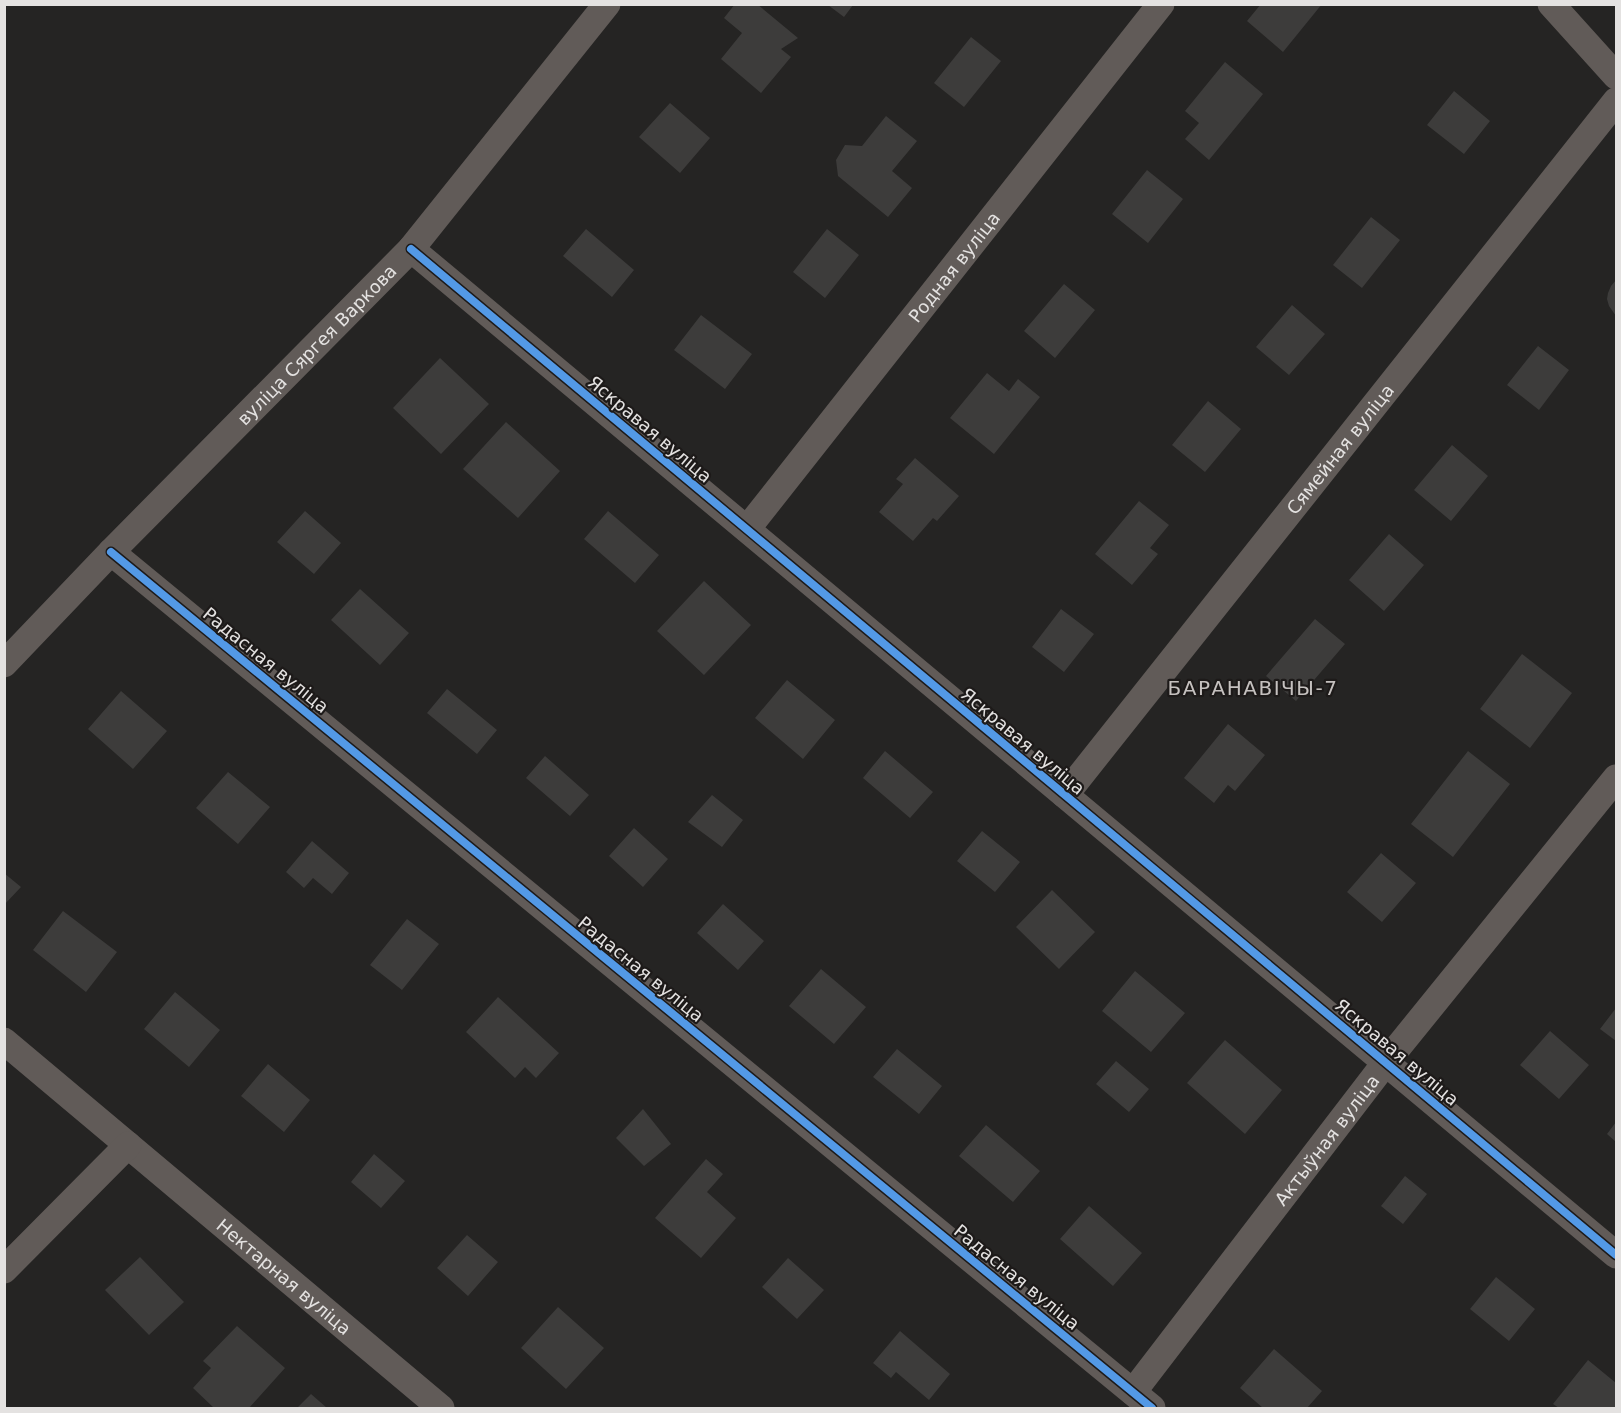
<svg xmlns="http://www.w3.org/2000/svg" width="1621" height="1413" font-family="'DejaVu Sans',sans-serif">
<rect width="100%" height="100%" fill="#252423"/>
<!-- building -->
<path fill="#3d3c3b" d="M 735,4 L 757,4 L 798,38 L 781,49 L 791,57 L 761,93 L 721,59 L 742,33 L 724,18 Z
M 1261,4 L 1322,4 L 1283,52 L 1247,21 Z
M 828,5 L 853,5 L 844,17 Z
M 971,37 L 1001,61 L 964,107 L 934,83 Z
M 1225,62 L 1263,94 L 1209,160 L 1185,139 L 1199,123 L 1185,111 Z
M 1454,91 L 1490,121 L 1464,154 L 1427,125 Z
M 670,103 L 710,138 L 680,173 L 639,137 Z
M 886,116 L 917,141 L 892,171 L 912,188 L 888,217 L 838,176 L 836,160 L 845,145 L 862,146 Z
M 1147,170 L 1183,199 L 1148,243 L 1112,214 Z
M 1371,217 L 1400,240 L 1362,288 L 1333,265 Z
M 586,229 L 634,270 L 612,297 L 563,256 Z
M 827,229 L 859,255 L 825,298 L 793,272 Z
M 1616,280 L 1616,316 L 1609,306 L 1607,299 L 1608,293 L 1611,286 Z
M 1064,284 L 1095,310 L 1055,358 L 1024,331 Z
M 1292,305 L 1325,334 L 1289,375 L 1256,347 Z
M 701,315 L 752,354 L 725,389 L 674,350 Z
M 1538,346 L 1569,370 L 1539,410 L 1507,385 Z
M 440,358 L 489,404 L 441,454 L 393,408 Z
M 987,373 L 1009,391 L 1018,379 L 1040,397 L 994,454 L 950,418 Z
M 1208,401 L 1241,429 L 1205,472 L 1172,445 Z
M 506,422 L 560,471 L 518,518 L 463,469 Z
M 1452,445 L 1488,476 L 1451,521 L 1414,490 Z
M 915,458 L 959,496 L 937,521 L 933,518 L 913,541 L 879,512 L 903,484 L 896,479 Z
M 1139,501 L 1169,525 L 1150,548 L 1158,554 L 1132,585 L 1095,554 Z
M 305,511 L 341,543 L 314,574 L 277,542 Z
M 608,511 L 659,555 L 635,583 L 584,539 Z
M 1389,534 L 1424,565 L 1384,611 L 1349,580 Z
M 704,581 L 751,625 L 704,675 L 657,631 Z
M 360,589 L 409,633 L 380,665 L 331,620 Z
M 1061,609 L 1094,634 L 1064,672 L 1032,647 Z
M 1315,619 L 1345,644 L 1296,701 L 1266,676 Z
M 1522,654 L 1572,693 L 1530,748 L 1480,709 Z
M 787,680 L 835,720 L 803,759 L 755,718 Z
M 447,689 L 497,730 L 477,754 L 427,713 Z
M 121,691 L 167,731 L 133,769 L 88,729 Z
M 1228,724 L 1265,755 L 1235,791 L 1228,785 L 1214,803 L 1184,778 Z
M 885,751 L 933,792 L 910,818 L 863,778 Z
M 1468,751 L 1510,784 L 1453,857 L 1411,824 Z
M 545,756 L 589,795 L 570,816 L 526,778 Z
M 228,772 L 270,807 L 238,844 L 196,808 Z
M 712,795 L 743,820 L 722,847 L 688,822 Z
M 634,828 L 668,859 L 643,887 L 609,856 Z
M 982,831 L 1020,862 L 995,892 L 957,861 Z
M 312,841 L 349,873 L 332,894 L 313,878 L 304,888 L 286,872 Z
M 1381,853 L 1416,883 L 1382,922 L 1347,892 Z
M 4,873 L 21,887 L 4,905 Z
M 1052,890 L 1095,932 L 1059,969 L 1016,927 Z
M 723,904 L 764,941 L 738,970 L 697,933 Z
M 63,911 L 117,952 L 86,992 L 33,950 Z
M 407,919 L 439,944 L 402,990 L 370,965 Z
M 821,969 L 866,1007 L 834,1044 L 789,1006 Z
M 1135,971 L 1185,1013 L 1151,1052 L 1102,1011 Z
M 175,992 L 220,1030 L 189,1067 L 144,1029 Z
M 498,997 L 559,1053 L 536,1078 L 525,1067 L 515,1078 L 466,1032 Z
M 1616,1008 L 1616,1041 L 1600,1029 Z
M 1550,1031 L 1589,1065 L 1559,1099 L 1520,1065 Z
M 1225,1040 L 1282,1090 L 1245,1134 L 1187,1083 Z
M 897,1049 L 942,1086 L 919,1114 L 873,1077 Z
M 1116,1061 L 1149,1089 L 1129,1112 L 1096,1084 Z
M 268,1064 L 310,1100 L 284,1132 L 241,1096 Z
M 643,1109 L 671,1144 L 644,1166 L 616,1138 Z
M 1616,1122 L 1616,1142 L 1607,1134 Z
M 986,1125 L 1040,1171 L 1013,1202 L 959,1156 Z
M 374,1154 L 405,1181 L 381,1208 L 351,1182 Z
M 706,1159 L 723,1174 L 707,1192 L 736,1218 L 701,1258 L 655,1218 Z
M 1405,1176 L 1427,1194 L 1403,1224 L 1381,1206 Z
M 1089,1206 L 1142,1253 L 1113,1286 L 1060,1239 Z
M 467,1235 L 498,1262 L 468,1296 L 437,1268 Z
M 140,1257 L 184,1302 L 149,1335 L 105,1290 Z
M 788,1258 L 824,1290 L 797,1319 L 762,1287 Z
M 1496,1277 L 1535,1309 L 1509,1341 L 1470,1309 Z
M 558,1307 L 604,1348 L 566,1389 L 521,1348 Z
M 237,1326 L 285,1368 L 249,1408 L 214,1408 L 193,1388 L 211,1368 L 203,1361 Z
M 900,1331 L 950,1374 L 929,1400 L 896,1372 L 891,1378 L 873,1363 Z
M 1274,1349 L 1322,1391 L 1307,1408 L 1263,1408 L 1240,1388 Z
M 1588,1360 L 1616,1383 L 1616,1408 L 1559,1408 L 1553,1404 Z
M 311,1394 L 327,1408 L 297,1408 Z"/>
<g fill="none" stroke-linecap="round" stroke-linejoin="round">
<!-- minor -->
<g stroke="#615b58" stroke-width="27">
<path d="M 1551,4 L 1616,76"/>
<path d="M 411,249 L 1616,1255"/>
<path id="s1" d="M 747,529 L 1161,4"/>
<path d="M 111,552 L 1152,1408"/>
<path id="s2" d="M 4,664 L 111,552 L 411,249 L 607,4"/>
<path id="s3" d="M 1065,795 L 1616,101"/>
<path id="s4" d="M 4,1041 L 441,1408"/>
<path d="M 4,1270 L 128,1145"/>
<path id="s5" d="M 1133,1392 L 1386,1062 L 1616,778"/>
</g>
<!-- cycleway casing -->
<g stroke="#1d1a19" stroke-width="11">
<path id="cycleway" d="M 411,249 L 1616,1255
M 111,552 L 1152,1408"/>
</g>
<!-- cycleway -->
<use href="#cycleway" stroke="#5399e6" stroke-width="8"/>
</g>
<g text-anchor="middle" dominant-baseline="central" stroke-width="4.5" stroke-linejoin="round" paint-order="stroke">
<!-- street labels -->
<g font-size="18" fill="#e4e2e1" stroke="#1d1a19">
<text stroke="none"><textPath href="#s1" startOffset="334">Родная вуліца</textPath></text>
<text stroke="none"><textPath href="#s2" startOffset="447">вуліца Сяргея Варкова</textPath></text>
<text transform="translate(650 429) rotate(40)">Яскравая вуліца</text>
<text stroke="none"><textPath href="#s3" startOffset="442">Сямейная вуліца</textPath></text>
<text transform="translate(266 660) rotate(39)">Радасная вуліца</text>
<text transform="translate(1023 741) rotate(40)">Яскравая вуліца</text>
<text transform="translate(641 969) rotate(39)">Радасная вуліца</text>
<text transform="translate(1397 1052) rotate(40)">Яскравая вуліца</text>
<text stroke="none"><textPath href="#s5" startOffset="318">Актыўная вуліца</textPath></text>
<text stroke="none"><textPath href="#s4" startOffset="366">Нектарная вуліца</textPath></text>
<text transform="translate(1017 1277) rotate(39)">Радасная вуліца</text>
</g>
<!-- neighbourhood labels -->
<g font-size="20" letter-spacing="1.5" fill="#c5c1bf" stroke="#1d1a19">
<text x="1253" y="688">БАРАНАВІЧЫ-7</text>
</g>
</g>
<!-- border -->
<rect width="1621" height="1413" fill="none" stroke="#e4e2e1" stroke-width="12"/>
</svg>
